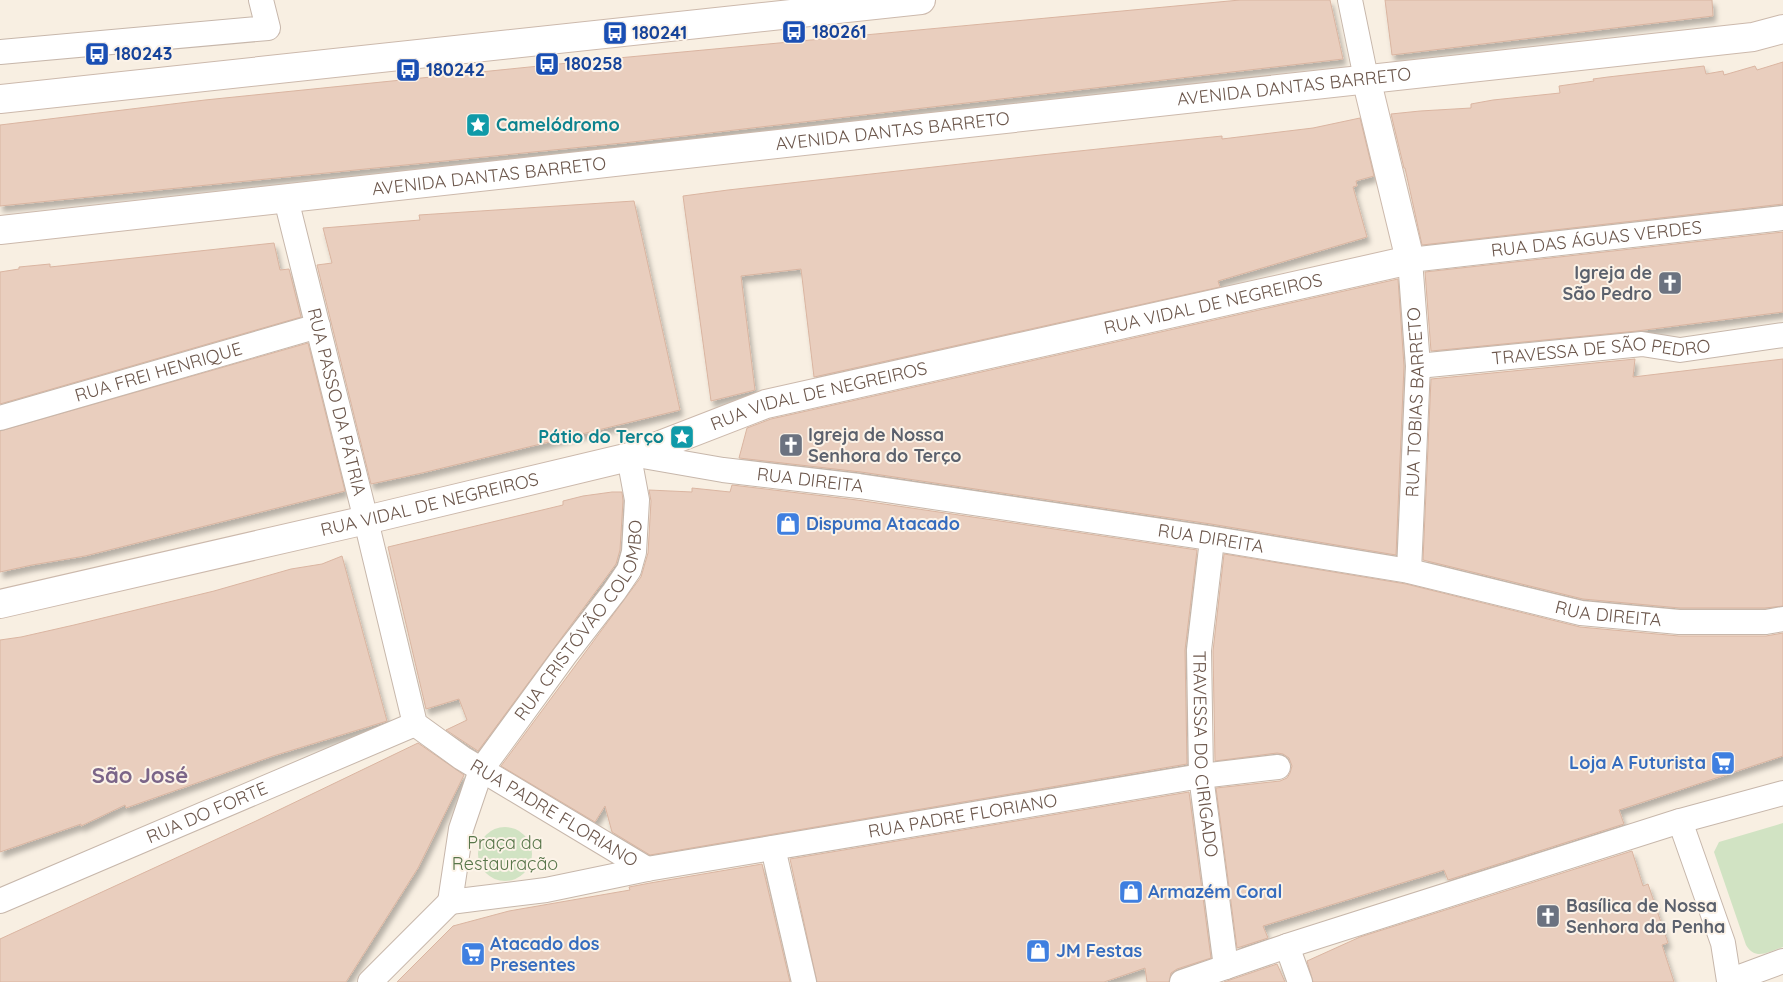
<svg xmlns="http://www.w3.org/2000/svg" width="1783" height="982" font-family="Quicksand,sans-serif">
  <style>
    .green { fill: #d1e3c3 }
    .building { fill: #e9cebe; stroke: #dab5a1; filter: url(#shadow) }
    .lines { fill: none; stroke-linecap: round; stroke-linejoin: round }
    .street-casing { stroke: #c7b7ab; stroke-width: 26 }
    .secondary-casing { stroke: #ccb9ac; stroke-width: 30 }
    .street { stroke: #fff; stroke-width: 24 }
    .secondary { stroke: #fff; stroke-width: 28 }
    .labels { text-anchor: middle; stroke-width: 4; stroke-linejoin: round; paint-order: stroke }
    .transit-label { font-size: 18px; font-weight: bold; fill: #164399; stroke: #fcf3e8; text-anchor: start }
    .street-label { font-size: 18px; fill: #6c574c; stroke: #fcf3e8 }
    .culture-label { font-size: 18px; font-weight: bold; fill: #0d838f; stroke: #fcf3e8; text-anchor: start }
    .worship-label { font-size: 18px; font-weight: bold; fill: #5b616d; stroke: #fcf3e8; text-anchor: start }
    .shop-label { font-size: 18px; font-weight: bold; fill: #366cbe; stroke: #fcf3e8; text-anchor: start }
    .park-label { font-size: 18px; fill: #58764a; stroke: #fcf3e8 }
    .district-label { font-size: 22px; font-weight: bold; fill: #7b6588; stroke: #fcf3e8 }
  </style>
  <defs>
    <filter id="shadow"><feDropShadow dx="3" dy="5.5" stdDeviation="2.5" flood-color="#0004"/></filter>
  </defs>
  <rect width="100%" height="100%" fill="#f8efe2"/>
  <!-- green -->
  <g class="green">
    <path d="M1783 823V947C1769 952 1755 961 1746 945L1714 852 1719 842Z"/>
    <circle cx="505" cy="854" r="27"/>
  </g>
  <!-- building -->
  <g class="building">
    <path d="M1240 0H1330L1343 59 632 142 0 206V125L205 100 618 58Z"/>
    <path d="M1385 0H1712L1713 16 1392 55Z"/>
    <path d="M1783 62V204L1422 245 1405 168H1404L1391 114 1420 111 1471 108V104L1493 100 1560 93 1559 86 1594 81 1593 79 1608 77 1704 66 1706 74 1723 71 1724 75 1755 66 1757 70Z"/>
    <path d="M1360 118 1374 176 1356 181 1357 186 1353 187 1367 237 1218 281 1220 287 814 377 801 269 741 276 755 390 711 401 683 196 728 190 1041 155 1222 136V139L1313 128Z"/>
    <path d="M634 201 680 410 422 473 371 484 317 265 332 263 323 228 420 220 419 215Z"/>
    <path d="M1783 232V312L1637 331 1431 351 1425 272Z"/>
    <path d="M274 243 280 270 289 269 301 317 0 404V272L19 269V267L50 264V267Z"/>
    <path d="M1398 279 1404 366 1396 555 1211 524 861 472 739 458 747 428 771 419Z"/>
    <path d="M308 343 345 491 85 556 32 565 0 572V431Z"/>
    <path d="M1635 359 1633 377 1783 359V606L1765 608H1680L1583 599 1423 560 1431 379Z"/>
    <path d="M732 485 857 500 1197 550 1185 650 1187 764 650 855 612 832 605 806 595 822 501 766 641 577 648 553 651 501 649 490 692 492V488L730 492Z"/>
    <path d="M612 492H622L623 501 620 550 616 564 478 751 446 730 467 720 459 699 426 709 388 547 563 505V501L583 496Z"/>
    <path d="M1224 554 1406 584 1580 627 1679 636H1766L1783 633V756L1619 810 1624 824 1448 880 1444 870 1263 926 1268 938 1237 948 1216 788 1280 781 1287 778 1290 773 1292 766 1289 758 1283 754 1277 753 1215 761 1213 651Z"/>
    <path d="M342 556 387 721 273 756 126 808 125 805 81 826V824L0 852V640L21 637 74 625 214 591 291 569 322 564Z"/>
    <path d="M418 743 464 775 418 868 346 982H0V939L256 821Z"/>
    <path d="M1189 792 1211 958 1177 969 1171 973 1169 982H1147L1145 968 1104 982H817L790 859Z"/>
    <path d="M1632 851 1643 886 1648 884 1668 943 1662 945 1674 982H1313L1307 961 1360 937Z"/>
    <path d="M762 864 790 982H397L453 926 509 911 630 890 629 887 650 883Z"/>
    <path d="M1277 964 1285 982H1224Z"/>
  </g>
  <g class="lines">
    <defs>
      <g id="street">
        <path d="M1350 0 1366 78"/>
        <path d="M0 52 268 28 261 0"/>
        <path id="s1" d="M286 199 362 504 415 724 462 758 647 869"/>
        <path id="s2" d="M1418 366 1642 344 1680 350 1783 335"/>
        <path id="s3" d="M0 418 318 326"/>
        <path id="s4" d="M637 455 723 470 859 486 1209 538 1409 571 1581 613 1679 622H1766L1783 619"/>
        <path id="s5" d="M1212 540 1199 650 1201 776 1226 967"/>
        <path id="s6" d="M1409 571 1418 366 1410 260 1783 218"/>
        <path d="M1680 821 1723 943 1729 981 1783 961"/>
        <path d="M773 848 804 982"/>
        <path id="s7" d="M0 901 415 724"/>
        <path id="s8" d="M450 902 546 890 647 869 1201 776 1278 767"/>
        <path id="s9" d="M450 902 461 829 481 770 565 655 614 592 629 570 634 552 637 500 629 457"/>
        <path d="M1287 946 1300 982"/>
        <path d="M370 982 450 902"/>
        <path d="M1182 982 1287 946 1680 821 1783 793"/>
      </g>
      <g id="secondary">
        <path d="M0 99 921 0"/>
        <path id="s10" d="M0 230C585 167 1168 99 1753 37L1783 29"/>
        <path id="s11" d="M0 604 366 520 629 457 766 404 1410 260 1366 78"/>
      </g>
    </defs>
    <!-- street casing -->
    <use href="#street" class="street-casing"/>
    <!-- secondary casing -->
    <use href="#secondary" class="secondary-casing"/>
    <!-- street -->
    <use href="#street" class="street"/>
    <!-- secondary -->
    <use href="#secondary" class="secondary"/>
  </g>
  <!-- icons -->
  <defs>
    <symbol id="bus-square" viewBox="-11 -11 22 22"><rect x="-9" y="-9" width="18" height="18" rx="4" fill="#1a4fb4" stroke="#fcf3e8"/><path d="M-5-6H5V4H4V6H2V4H-2V6H-4V4H-5ZM-3.5-4V0h7V-4ZM-3.5 1.2v1.5H-2V1.2ZM2 1.2v1.5H3.5V1.2Z" fill="#fff"/></symbol>
    <symbol id="sight-square" viewBox="-11 -11 22 22"><rect x="-9" y="-9" width="18" height="18" rx="4" fill="#0f9aa8" stroke="#fcf3e8"/><path d="M0-6L1.8-2.2L6-1.7L2.9 1.2L3.7 5.4L0 3.3L-3.7 5.4L-2.9 1.2L-6-1.7L-1.8-2.2Z" fill="#fff"/></symbol>
    <symbol id="church-square" viewBox="-11 -11 22 22"><rect x="-9" y="-9" width="18" height="18" rx="4" fill="#6b7280" stroke="#fcf3e8"/><path d="M-1.2-6h2.4v3.5h3.3v2.4h-3.3V6h-2.4V-.1h-3.3v-2.4h3.3Z" fill="#fff"/></symbol>
    <symbol id="shop-square" viewBox="-11 -11 22 22"><rect x="-9" y="-9" width="18" height="18" rx="4" fill="#3f7fe0" stroke="#fcf3e8"/><path d="M-5-2.5h2.3a2.7 3.5 0 0 1 5.4 0H5L5.5 6h-11ZM-1.5-2.5h3a1.5 2.3 0 0 0-3 0Z" fill="#fff"/></symbol>
    <symbol id="supermarket-square" viewBox="-11 -11 22 22"><rect x="-9" y="-9" width="18" height="18" rx="4" fill="#3f7fe0" stroke="#fcf3e8"/><path d="M-6-5.5h2.5l.6 2H6L4.5 2H-2.5L-4.4-4H-6ZM-1.5 3.2a1.3 1.3 0 1 0 .1 0ZM3 3.2a1.3 1.3 0 1 0 .1 0Z" fill="#fff"/></symbol>
  </defs>
  <g fill-rule="evenodd">
    <use href="#bus-square" x="780" y="18" width="28" height="28"/>
    <use href="#bus-square" x="601" y="19" width="28" height="28"/>
    <use href="#bus-square" x="83" y="40" width="28" height="28"/>
    <use href="#bus-square" x="533" y="50" width="28" height="28"/>
    <use href="#bus-square" x="394" y="56" width="28" height="28"/>
    <use href="#sight-square" x="464" y="111" width="28" height="28"/>
    <use href="#church-square" x="1656" y="269" width="28" height="28"/>
    <use href="#sight-square" x="668" y="423" width="28" height="28"/>
    <use href="#church-square" x="777" y="431" width="28" height="28"/>
    <use href="#shop-square" x="774" y="510" width="28" height="28"/>
    <use href="#supermarket-square" x="1709" y="749" width="28" height="28"/>
    <use href="#shop-square" x="1117" y="878" width="28" height="28"/>
    <use href="#church-square" x="1534" y="902" width="28" height="28"/>
    <use href="#shop-square" x="1024" y="937" width="28" height="28"/>
    <use href="#supermarket-square" x="459" y="940" width="28" height="28"/>
  </g>
  <g class="labels">
    <!-- transit labels -->
    <g class="transit-label">
      <text x="812" y="38">180261</text>
      <text x="632" y="39">180241</text>
      <text x="114" y="60">180243</text>
      <text x="564" y="70">180258</text>
      <text x="426" y="76">180242</text>
    </g>
    <!-- street labels -->
    <g class="street-label">
      <text dy="6" stroke="none"><textPath href="#s10" startOffset="1302">AVENIDA DANTAS BARRETO</textPath></text>
      <text dy="6" stroke="none"><textPath href="#s10" startOffset="898">AVENIDA DANTAS BARRETO</textPath></text>
      <text dy="6" stroke="none"><textPath href="#s10" startOffset="492">AVENIDA DANTAS BARRETO</textPath></text>
      <text dy="6" stroke="none"><textPath href="#s6" startOffset="499">RUA DAS ÁGUAS VERDES</textPath></text>
      <text dy="6" stroke="none"><textPath href="#s11" startOffset="1251">RUA VIDAL DE NEGREIROS</textPath></text>
      <text dy="6" stroke="none"><textPath href="#s2" startOffset="184">TRAVESSA DE SÃO PEDRO</textPath></text>
      <text dy="6" stroke="none"><textPath href="#s3" startOffset="165">RUA FREI HENRIQUE</textPath></text>
      <text dy="6" stroke="none"><textPath href="#s11" startOffset="846">RUA VIDAL DE NEGREIROS</textPath></text>
      <text dy="6" stroke="none"><textPath href="#s1" startOffset="209">RUA PASSO DA PÁTRIA</textPath></text>
      <text dy="6" stroke="none"><textPath href="#s6" startOffset="169">RUA TOBIAS BARRETO</textPath></text>
      <text dy="6" stroke="none"><textPath href="#s4" startOffset="175">RUA DIREITA</textPath></text>
      <text dy="6" stroke="none"><textPath href="#s11" startOffset="441">RUA VIDAL DE NEGREIROS</textPath></text>
      <text dy="6" stroke="none"><textPath href="#s4" startOffset="580">RUA DIREITA</textPath></text>
      <text dy="6" stroke="none"><textPath href="#s4" startOffset="985">RUA DIREITA</textPath></text>
      <text dy="6" stroke="none"><textPath href="#s9" startOffset="318">RUA CRISTÓVÃO COLOMBO</textPath></text>
      <text dy="6" stroke="none"><textPath href="#s5" startOffset="215">TRAVESSA DO CIRIGADO</textPath></text>
      <text dy="6" stroke="none"><textPath href="#s7" startOffset="225">RUA DO FORTE</textPath></text>
      <text dy="6" stroke="none"><textPath href="#s1" startOffset="706">RUA PADRE FLORIANO</textPath></text>
      <text dy="6" stroke="none"><textPath href="#s8" startOffset="520">RUA PADRE FLORIANO</textPath></text>
    </g>
    <!-- culture labels -->
    <g class="culture-label">
      <text x="496" y="131">Camelódromo</text>
      <text x="664" y="443" text-anchor="end">Pátio do Terço</text>
    </g>
    <!-- worship labels -->
    <g class="worship-label">
      <text x="1652" y="279" text-anchor="end">Igreja de<tspan x="1652" dy="21">São Pedro</tspan></text>
      <text x="808" y="441">Igreja de Nossa<tspan x="808" dy="21">Senhora do Terço</tspan></text>
      <text x="1566" y="912">Basílica de Nossa<tspan x="1566" dy="21">Senhora da Penha</tspan></text>
    </g>
    <!-- shop labels -->
    <g class="shop-label">
      <text x="806" y="530">Dispuma Atacado</text>
      <text x="1706" y="769" text-anchor="end">Loja A Futurista</text>
      <text x="1148" y="898">Armazém Coral</text>
      <text x="490" y="950">Atacado dos<tspan x="490" dy="21">Presentes</tspan></text>
      <text x="1056" y="957">JM Festas</text>
    </g>
    <!-- park labels -->
    <g class="park-label">
      <text x="505" y="849">Praça da<tspan x="505" dy="21">Restauração</tspan></text>
    </g>
    <!-- district labels -->
    <g class="district-label">
      <text x="140" y="783">São José</text>
    </g>
  </g>
</svg>
